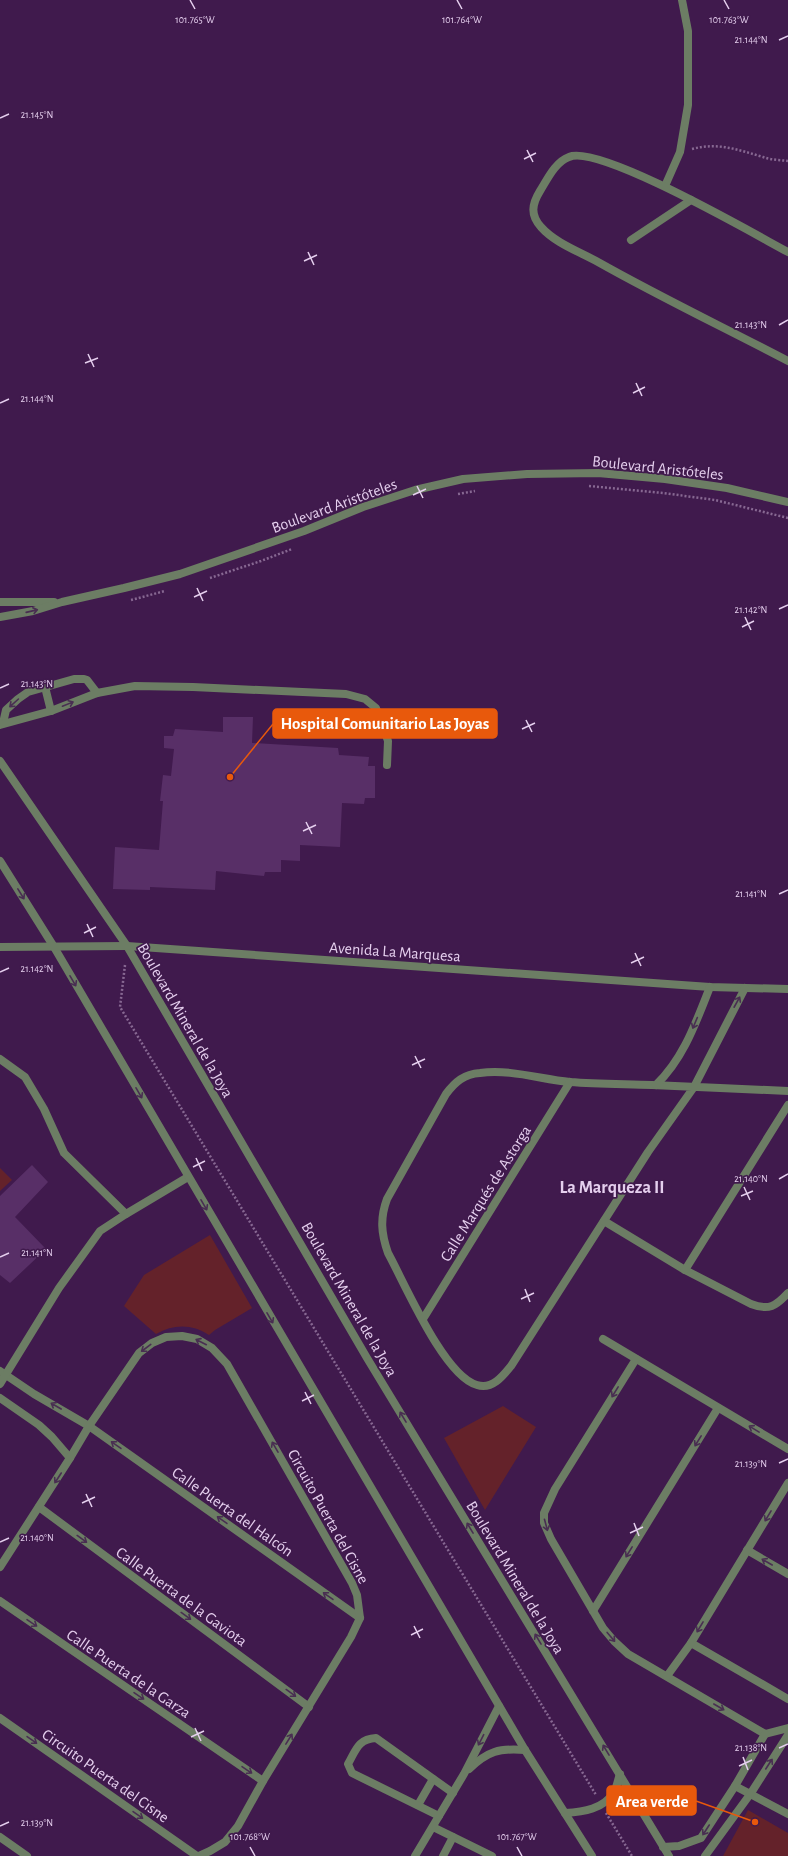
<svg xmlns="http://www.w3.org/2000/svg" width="788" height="1856" font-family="'Alegreya Sans',sans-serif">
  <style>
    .green { fill: #64222a }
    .building { fill: #582f67 }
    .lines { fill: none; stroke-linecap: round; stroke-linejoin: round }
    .path { stroke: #876892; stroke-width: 2.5; stroke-dasharray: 2 2; stroke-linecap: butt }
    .service { stroke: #6c7d64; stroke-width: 8 }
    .minor { stroke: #6c7d64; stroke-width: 8 }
    .tertiary { stroke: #6c7d64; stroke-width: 8 }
    .oneway { stroke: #492e52 }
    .ticks { fill: none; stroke: #e5cfee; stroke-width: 1.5 }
    .labels { text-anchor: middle; stroke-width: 3.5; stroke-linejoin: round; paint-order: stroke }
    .street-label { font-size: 16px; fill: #e5cfee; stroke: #401a4d }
    .quarter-label { font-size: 18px; font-weight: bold; fill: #e5cfee; stroke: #401a4d }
    .ticks-label { font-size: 10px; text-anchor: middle; fill: #e5cfee; stroke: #401a4d; stroke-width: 3.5; stroke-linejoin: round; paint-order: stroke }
    .leader { fill: none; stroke: #e8590c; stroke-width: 1.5 }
    .callout-dot { fill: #e8590c; stroke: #401a4d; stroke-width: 1.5 }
    .callout { fill: #e8590c; stroke: #e8590c; stroke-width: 1.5 }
    .callout-label { font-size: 17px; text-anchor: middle; font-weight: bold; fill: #fff }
  </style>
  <rect width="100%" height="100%" fill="#401a4d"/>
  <!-- green -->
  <g class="green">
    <path d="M0 1168 12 1180 0 1191Z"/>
    <path d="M210 1235 252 1308 215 1330 209 1335C192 1324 174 1324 156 1334L124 1306 144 1275Z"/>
    <path d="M503 1406 536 1427 485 1510 444 1438Z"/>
    <path d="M748 1810 788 1833V1856H723Z"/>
  </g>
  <!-- building -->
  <g class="building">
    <path d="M223 717H253L252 743 338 748 339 755 369 757 368 766H375V798H365L364 804 342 803 340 847 300 845V861L281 860V872H265L264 876 216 871 215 890 150 887V890L113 889 115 847 159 850 163 801H160L163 775 171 776 174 749 164 748V736H173L175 729 223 732Z"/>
    <path d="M32 1165 48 1182 15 1217 46 1249 10 1283 0 1275V1196Z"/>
  </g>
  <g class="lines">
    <!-- path -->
    <g class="path">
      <path d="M692 149C718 142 739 150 763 157 771 160 780 160 788 161"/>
      <path d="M589 486 663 493 715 500 788 518"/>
      <path d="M458 494 475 491"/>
      <path d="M210 578 261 561 292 549"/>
      <path d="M131 600 165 591"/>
      <path d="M125 965 120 1007 596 1795"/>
      <path d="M606 1813 632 1856"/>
    </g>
    <!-- service -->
    <g class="service">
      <path d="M45 687 51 711"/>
      <path d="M3 723 6 710 18 699 28 692 74 679H84L87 680 97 693"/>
      <path d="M0 725 51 711 97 693 135 686 193 687 346 694 365 699 376 708 388 741 387 765"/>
      <path d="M0 1059 25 1077 44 1109 64 1153 126 1214"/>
      <path d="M418 1805 433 1779"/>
      <path d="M439 1816 352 1773 348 1764C356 1750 358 1739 376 1738L453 1793"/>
      <path d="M433 1827 492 1856"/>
      <path d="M443 1856 453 1837"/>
    </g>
    <!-- minor -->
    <g class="minor">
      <path d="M665 186 680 152 688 105V31L682 0"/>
      <path d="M631 240 691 200"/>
      <path d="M788 252C754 234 599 144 569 157 555 162 547 180 540 191 532 204 530 215 541 227 555 243 580 252 598 262 660 297 725 328 788 361"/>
      <path d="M127 946 710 987 788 989"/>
      <path d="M745 988 694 1087 648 1152 511 1366C503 1376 492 1390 477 1385 444 1376 405 1284 388 1253 381 1233 380 1218 387 1199L446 1094C455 1082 464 1074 480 1073 510 1069 540 1079 570 1082 597 1084 625 1084 652 1085 697 1087 743 1089 788 1091"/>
      <path d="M656 1085C684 1058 696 1022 710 987"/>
      <path d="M604 1221 685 1270 751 1304C769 1311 776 1306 788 1293"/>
      <path d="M685 1270 788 1105"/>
      <path d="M423 1319 570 1082"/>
      <path d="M603 1339 788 1449"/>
      <path d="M636 1359 555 1489 544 1513V1523L551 1539 603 1628 614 1641 628 1654 765 1734 788 1728"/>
      <path d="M0 1371 34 1394 89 1426 360 1618"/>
      <path d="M0 1384 59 1288 100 1231 126 1214 188 1177"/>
      <path d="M0 1398 39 1425 52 1437 70 1458"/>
      <path d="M39 1507 309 1707"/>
      <path d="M747 1550 788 1574"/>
      <path d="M0 1567 70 1458 89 1426 139 1353 152 1343 166 1337 182 1336 197 1339 212 1348 227 1364 352 1583 357 1595 360 1618 351 1637 263 1781 238 1826 225 1842 210 1851 199 1856"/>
      <path d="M0 1601 263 1781"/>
      <path d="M593 1611 718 1408"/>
      <path d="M691 1643 788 1699"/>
      <path d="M667 1676 691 1643 788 1483"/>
      <path d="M0 1718 197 1856"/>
      <path d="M469 1769C488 1751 499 1748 525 1750"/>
      <path d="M735 1786 788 1814"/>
      <path d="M0 1837 27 1856"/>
      <path d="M663 1847 679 1846 701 1838 735 1786 765 1734"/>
      <path d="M415 1856 464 1774 499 1706"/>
      <path d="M705 1856 751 1793 788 1735"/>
    </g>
    <!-- tertiary -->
    <g class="tertiary">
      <path d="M0 602H54"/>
      <path d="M0 617 33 611 62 602 124 588 180 574 304 531 363 507 415 490 463 479 527 474 598 473 665 479 727 488 788 502"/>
      <path d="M0 761 127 946 367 1358 669 1856"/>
      <path d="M0 861 54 947 525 1750 592 1856"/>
      <path d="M0 947 127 946"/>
      <path d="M565 1813C583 1812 604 1809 614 1792 617 1787 618 1779 620 1774"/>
    </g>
  </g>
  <!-- one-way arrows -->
  <defs><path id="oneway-shaft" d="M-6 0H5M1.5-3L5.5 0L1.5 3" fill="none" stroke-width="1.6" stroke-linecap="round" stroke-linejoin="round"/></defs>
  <g class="oneway">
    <use href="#oneway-shaft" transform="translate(32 611) rotate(-13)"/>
    <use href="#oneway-shaft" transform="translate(14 703) rotate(138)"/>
    <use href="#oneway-shaft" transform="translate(68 704) rotate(-22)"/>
    <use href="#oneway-shaft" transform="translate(21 894) rotate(58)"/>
    <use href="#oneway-shaft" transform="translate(73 981) rotate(60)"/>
    <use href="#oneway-shaft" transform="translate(737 1002) rotate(-61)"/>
    <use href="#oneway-shaft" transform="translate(695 1023) rotate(113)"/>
    <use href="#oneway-shaft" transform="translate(139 1093) rotate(60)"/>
    <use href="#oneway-shaft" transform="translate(204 1205) rotate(60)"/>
    <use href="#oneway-shaft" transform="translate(270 1318) rotate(60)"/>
    <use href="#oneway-shaft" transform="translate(201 1342) rotate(-153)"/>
    <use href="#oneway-shaft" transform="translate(146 1348) rotate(143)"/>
    <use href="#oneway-shaft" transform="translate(615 1392) rotate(122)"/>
    <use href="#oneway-shaft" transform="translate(56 1406) rotate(-150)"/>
    <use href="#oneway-shaft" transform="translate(403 1417) rotate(-121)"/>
    <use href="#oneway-shaft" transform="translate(754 1429) rotate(-149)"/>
    <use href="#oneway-shaft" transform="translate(698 1441) rotate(122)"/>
    <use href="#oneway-shaft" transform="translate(116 1445) rotate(-145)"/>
    <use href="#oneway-shaft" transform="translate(275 1447) rotate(-120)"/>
    <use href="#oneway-shaft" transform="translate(58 1478) rotate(123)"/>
    <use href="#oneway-shaft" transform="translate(768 1516) rotate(121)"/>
    <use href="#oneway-shaft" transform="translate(222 1520) rotate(-145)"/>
    <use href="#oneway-shaft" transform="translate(546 1525) rotate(75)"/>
    <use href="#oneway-shaft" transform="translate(470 1528) rotate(-121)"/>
    <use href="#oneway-shaft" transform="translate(82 1539) rotate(36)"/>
    <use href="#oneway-shaft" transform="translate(629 1552) rotate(122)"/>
    <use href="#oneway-shaft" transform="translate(767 1562) rotate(-150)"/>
    <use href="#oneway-shaft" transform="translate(328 1596) rotate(-145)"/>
    <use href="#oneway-shaft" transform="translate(186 1616) rotate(36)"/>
    <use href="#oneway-shaft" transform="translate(32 1623) rotate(34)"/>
    <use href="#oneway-shaft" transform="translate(700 1627) rotate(121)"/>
    <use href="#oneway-shaft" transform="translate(611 1637) rotate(50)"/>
    <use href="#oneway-shaft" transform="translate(538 1639) rotate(-121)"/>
    <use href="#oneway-shaft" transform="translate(291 1693) rotate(36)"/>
    <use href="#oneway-shaft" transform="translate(139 1696) rotate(34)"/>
    <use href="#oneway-shaft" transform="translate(719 1707) rotate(30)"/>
    <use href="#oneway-shaft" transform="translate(289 1739) rotate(-58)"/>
    <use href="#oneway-shaft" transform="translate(32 1740) rotate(35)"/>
    <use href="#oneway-shaft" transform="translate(481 1740) rotate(117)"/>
    <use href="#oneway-shaft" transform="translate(606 1750) rotate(-121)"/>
    <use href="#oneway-shaft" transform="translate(769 1764) rotate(-57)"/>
    <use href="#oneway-shaft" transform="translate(247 1770) rotate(34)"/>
    <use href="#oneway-shaft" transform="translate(138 1815) rotate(35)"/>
    <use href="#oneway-shaft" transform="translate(706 1830) rotate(123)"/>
  </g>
  <!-- ticks -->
  <path class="ticks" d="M190 0 195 9M457 0 462 9M724 0 729 9M779 40 788 36M0 118 9 114M527 150 533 162M524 159 536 153M308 252 314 265M304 261 317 255M779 325 788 320M88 354 94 367M85 363 98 358M636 383 642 396M633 393 645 387M0 403 9 399M417 486 423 498M413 495 426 489M197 588 203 601M194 597 207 591M779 609 788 605M745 617 751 630M742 627 754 621M0 688 9 684M526 720 532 732M522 729 535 723M306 822 312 834M303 831 316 825M779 894 788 890M87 924 93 937M84 933 96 927M635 953 641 966M631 963 644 957M0 972 9 968M415 1056 421 1068M412 1065 425 1059M196 1158 202 1171M193 1167 205 1161M779 1179 788 1174M744 1187 750 1200M741 1196 753 1191M0 1257 9 1253M525 1289 530 1302M521 1299 534 1293M305 1392 311 1404M302 1401 314 1395M779 1463 788 1459M86 1494 92 1507M82 1503 95 1497M634 1523 639 1536M630 1533 643 1527M0 1542 9 1538M414 1626 420 1638M411 1635 423 1629M195 1728 201 1741M191 1737 204 1731M779 1748 788 1744M743 1757 748 1770M739 1766 752 1760M0 1826 9 1822M250 1847 255 1856M517 1847 522 1856"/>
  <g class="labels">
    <!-- street labels -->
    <g class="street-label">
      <text transform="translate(658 467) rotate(6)" y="6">Boulevard Aristóteles</text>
      <text transform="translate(334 505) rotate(-20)" y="6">Boulevard Aristóteles</text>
      <text transform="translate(395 951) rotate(4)" y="6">Avenida La Marquesa</text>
      <text transform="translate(186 1020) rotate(60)" y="6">Boulevard Mineral de la Joya</text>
      <text transform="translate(485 1193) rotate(-58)" y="6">Calle Marqués de Astorga</text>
      <text transform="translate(350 1299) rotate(60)" y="6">Boulevard Mineral de la Joya</text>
      <text transform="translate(233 1511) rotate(35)" y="6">Calle Puerta del Halcón</text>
      <text transform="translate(329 1516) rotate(61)" y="6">Circuito Puerta del Cisne</text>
      <text transform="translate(516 1577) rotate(59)" y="6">Boulevard Mineral de la Joya</text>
      <text transform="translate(182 1596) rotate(36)" y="6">Calle Puerta de la Gaviota</text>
      <text transform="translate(129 1673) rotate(34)" y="6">Calle Puerta de la Garza</text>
      <text transform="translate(106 1775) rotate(35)" y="6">Circuito Puerta del Cisne</text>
    </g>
    <!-- quarter labels -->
    <g class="quarter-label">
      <text x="612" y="1193">La Marqueza II</text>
    </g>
  </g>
  <g class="ticks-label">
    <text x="195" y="23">101.765°W</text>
    <text x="462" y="23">101.764°W</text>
    <text x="729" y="23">101.763°W</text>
    <text x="751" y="43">21.144°N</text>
    <text x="37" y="118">21.145°N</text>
    <text x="751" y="328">21.143°N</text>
    <text x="37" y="402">21.144°N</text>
    <text x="751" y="613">21.142°N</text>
    <text x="37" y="687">21.143°N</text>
    <text x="751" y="897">21.141°N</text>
    <text x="37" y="972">21.142°N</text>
    <text x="751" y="1182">21.140°N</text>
    <text x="37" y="1256">21.141°N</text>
    <text x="751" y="1467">21.139°N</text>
    <text x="37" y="1541">21.140°N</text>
    <text x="751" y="1751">21.138°N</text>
    <text x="37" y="1826">21.139°N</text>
    <text x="250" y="1840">101.768°W</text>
    <text x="517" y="1840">101.767°W</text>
  </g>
  <!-- callouts -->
  <path class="leader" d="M230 777L273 724M755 1822L696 1801"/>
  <g class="callout-dot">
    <circle cx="230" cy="777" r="4"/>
    <circle cx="755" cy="1822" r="4"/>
  </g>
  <g class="callout">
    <rect x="273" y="709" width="224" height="29" rx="4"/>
    <rect x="607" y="1786" width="89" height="29" rx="4"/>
  </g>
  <g class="callout-label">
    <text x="385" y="729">Hospital Comunitario Las Joyas</text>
    <text x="652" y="1807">Area verde</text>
  </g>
</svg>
